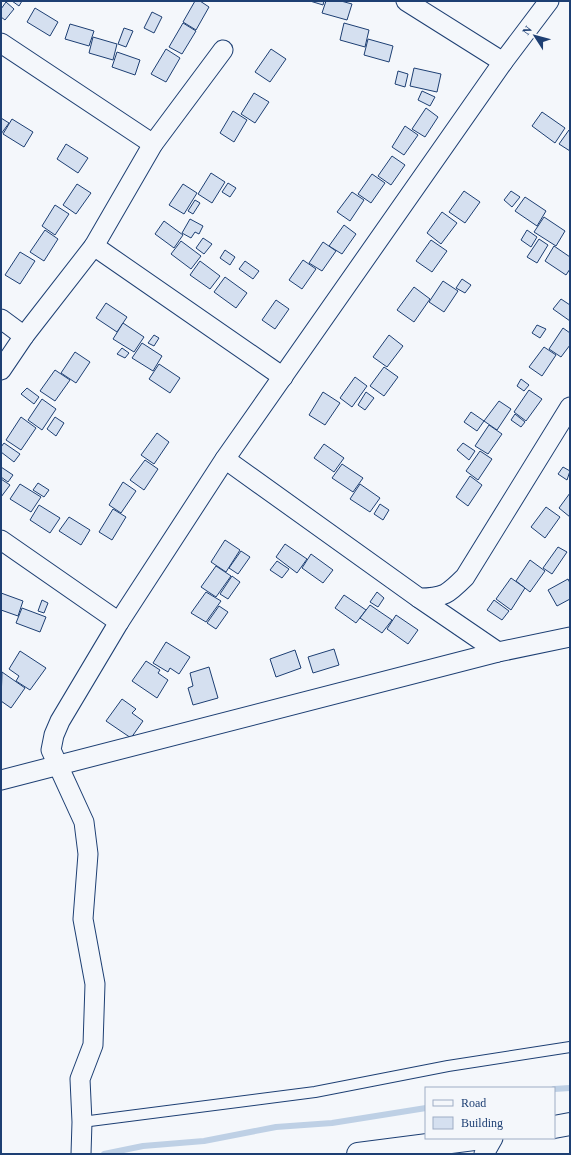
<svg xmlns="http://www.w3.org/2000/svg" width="571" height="1155" font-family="Georgia,serif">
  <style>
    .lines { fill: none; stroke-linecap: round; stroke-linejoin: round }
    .stream { stroke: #bed0e5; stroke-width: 6 }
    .building { fill: #d5e0f0; stroke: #1d3f73 }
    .service-casing { stroke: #1d3f73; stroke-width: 12 }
    .minor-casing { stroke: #1d3f73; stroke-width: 21 }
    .tertiary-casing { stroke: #1d3f73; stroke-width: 24 }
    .service { stroke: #f4f7fb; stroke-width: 10 }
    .minor { stroke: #f4f7fb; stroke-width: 19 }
    .tertiary { stroke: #f4f7fb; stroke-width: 22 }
  </style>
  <rect width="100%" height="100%" fill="#f4f7fb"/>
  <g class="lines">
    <!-- stream -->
    <g class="stream">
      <path d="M554 1089 570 1088"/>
      <path d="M104 1154 143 1146 204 1141 276 1127 332 1123 426 1108"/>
    </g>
  </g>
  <!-- building -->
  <g class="building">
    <path d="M12 1H22L19 6Z"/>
    <path d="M195 1H200L209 7 196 30 183 22Z"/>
    <path d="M310 1H324L323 5Z"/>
    <path d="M326 1H341L352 4 347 20 322 13Z"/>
    <path d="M6 2 14 9 5 20 1 17V9Z"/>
    <path d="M35 8 58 22 50 36 27 22Z"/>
    <path d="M152 12 162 17 154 33 144 28Z"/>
    <path d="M183 23 196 31 182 54 169 47Z"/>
    <path d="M344 23 369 30 365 47 340 40Z"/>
    <path d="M70 24 94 31 89 46 65 39Z"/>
    <path d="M124 28 133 31 126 47 118 44Z"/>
    <path d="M93 37 117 44 113 60 89 53Z"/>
    <path d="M368 39 393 46 389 62 364 55Z"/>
    <path d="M166 49 180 58 166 82 151 74Z"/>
    <path d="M271 49 286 59 270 82 255 72Z"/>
    <path d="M117 52 140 60 135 75 112 67Z"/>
    <path d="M414 68 441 74 437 92 410 86Z"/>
    <path d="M398 71 408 74 405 87 395 84Z"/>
    <path d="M422 91 435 97 430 106 418 100Z"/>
    <path d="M254 93 269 102 255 123 241 114Z"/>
    <path d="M426 108 438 117 425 137 412 129Z"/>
    <path d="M233 111 247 120 234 142 220 133Z"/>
    <path d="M542 112 565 128 555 143 532 126Z"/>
    <path d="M1 118 9 123 1 134Z"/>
    <path d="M12 119 33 132 24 147 3 134Z"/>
    <path d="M405 126 418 135 404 155 392 147Z"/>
    <path d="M569 130 570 131V151L559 144Z"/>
    <path d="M66 144 88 158 78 173 57 159Z"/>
    <path d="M392 156 405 165 391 185 378 176Z"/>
    <path d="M211 173 225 182 212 203 198 194Z"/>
    <path d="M372 174 385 183 371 203 358 194Z"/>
    <path d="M228 183 236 188 230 197 222 192Z"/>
    <path d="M77 184 91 193 76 214 63 205Z"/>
    <path d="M183 184 197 193 184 214 169 205Z"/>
    <path d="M464 191 480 202 465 223 449 212Z"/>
    <path d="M511 191 520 197 512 207 504 200Z"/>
    <path d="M352 192 364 200 350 221 337 212Z"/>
    <path d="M525 197 546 211 537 226 515 211Z"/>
    <path d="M195 200 200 203 193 214 188 211Z"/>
    <path d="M55 205 69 214 55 235 42 226Z"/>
    <path d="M442 212 457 223 441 244 427 233Z"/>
    <path d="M544 217 565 231 556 246 534 232Z"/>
    <path d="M190 219 203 226 199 234 195 232 191 238 182 233Z"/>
    <path d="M164 221 183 235 174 248 155 234Z"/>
    <path d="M344 225 356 234 342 254 329 246Z"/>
    <path d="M45 230 58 239 44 261 30 252Z"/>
    <path d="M527 230 537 237 531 247 521 240Z"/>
    <path d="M203 238 212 244 204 254 196 248Z"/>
    <path d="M539 239 548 245 537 263 527 257Z"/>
    <path d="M431 240 447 251 432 272 416 261Z"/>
    <path d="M181 241 201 256 191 269 171 254Z"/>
    <path d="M323 242 336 251 322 271 309 263Z"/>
    <path d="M554 246 570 257V269L566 275 545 261Z"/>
    <path d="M225 250 235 257 230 265 220 258Z"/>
    <path d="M20 252 35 261 20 284 5 275Z"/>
    <path d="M303 260 316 269 302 289 289 280Z"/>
    <path d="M200 261 220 276 210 289 190 275Z"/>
    <path d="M245 261 259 271 253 279 239 269Z"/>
    <path d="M225 277 247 293 236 308 214 292Z"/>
    <path d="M462 279 471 285 465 293 456 288Z"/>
    <path d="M443 281 458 291 444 312 429 302Z"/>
    <path d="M414 287 430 299 414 322 397 310Z"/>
    <path d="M561 299 570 305V321L553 309Z"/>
    <path d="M276 300 289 309 275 329 262 320Z"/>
    <path d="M106 303 127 317 117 332 96 318Z"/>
    <path d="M123 323 144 337 134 352 113 339Z"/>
    <path d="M537 325 546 329 540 338 532 333Z"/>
    <path d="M563 328 570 333V345L561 357 549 349Z"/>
    <path d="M154 335 159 338 154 346 148 343Z"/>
    <path d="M389 335 403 346 387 367 373 357Z"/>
    <path d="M142 343 162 356 153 371 132 358Z"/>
    <path d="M544 347 556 355 542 376 529 367Z"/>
    <path d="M122 348 129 353 125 358 117 354Z"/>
    <path d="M75 352 90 362 76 383 61 373Z"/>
    <path d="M159 364 180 378 170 393 149 379Z"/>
    <path d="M384 367 398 377 384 396 370 386Z"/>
    <path d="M55 370 70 380 55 401 40 391Z"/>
    <path d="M355 377 367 386 352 407 340 398Z"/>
    <path d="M521 379 529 385 524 391 517 386Z"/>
    <path d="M27 388 39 397 34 404 21 394Z"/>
    <path d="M529 390 542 399 526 421 514 412Z"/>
    <path d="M323 392 340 403 325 425 309 415Z"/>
    <path d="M366 392 374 398 365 410 358 405Z"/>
    <path d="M42 399 56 409 42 430 28 420Z"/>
    <path d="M499 401 511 409 497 430 484 421Z"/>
    <path d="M471 412 484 421 477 431 464 422Z"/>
    <path d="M515 414 525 422 521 427 511 420Z"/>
    <path d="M21 417 36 428 21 450 6 440Z"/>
    <path d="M55 417 64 423 56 436 47 429Z"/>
    <path d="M489 425 502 434 488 454 475 446Z"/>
    <path d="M157 433 169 442 154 464 141 455Z"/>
    <path d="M4 443 20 454 14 462 1 452V447Z"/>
    <path d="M463 443 475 451 469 460 457 450Z"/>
    <path d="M324 444 344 458 334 472 314 458Z"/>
    <path d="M480 451 492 459 478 480 466 471Z"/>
    <path d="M145 460 158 469 144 490 130 480Z"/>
    <path d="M342 464 363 478 353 492 332 478Z"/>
    <path d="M1 467 13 475 8 482 1 477Z"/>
    <path d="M563 467 570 471 567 480 558 474Z"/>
    <path d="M470 476 482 485 468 506 456 497Z"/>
    <path d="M1 479 10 485 1 497Z"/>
    <path d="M123 482 136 491 121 513 109 505Z"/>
    <path d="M38 483 49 490 44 497 33 490Z"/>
    <path d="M20 484 41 497 31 512 10 499Z"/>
    <path d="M360 484 380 498 370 512 350 499Z"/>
    <path d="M570 493V517L559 508Z"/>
    <path d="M380 504 389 510 383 520 374 514Z"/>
    <path d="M39 505 60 518 50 533 30 520Z"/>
    <path d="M546 507 560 517 545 538 531 527Z"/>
    <path d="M113 509 126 517 112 540 99 532Z"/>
    <path d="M69 517 90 530 81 545 59 531Z"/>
    <path d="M225 540 240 550 226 572 211 562Z"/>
    <path d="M285 544 307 559 297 573 276 557Z"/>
    <path d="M558 547 567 552 552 574 543 568Z"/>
    <path d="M241 551 250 557 238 574 229 568Z"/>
    <path d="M311 554 333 570 323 583 302 568Z"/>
    <path d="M530 560 545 571 530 592 516 581Z"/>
    <path d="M277 561 289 569 282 578 270 570Z"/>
    <path d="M216 566 231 576 216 597 201 587Z"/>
    <path d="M232 576 240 582 228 599 220 594Z"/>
    <path d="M511 578 525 588 511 610 496 599Z"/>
    <path d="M568 579 570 583V599L557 606 548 590Z"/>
    <path d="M206 592 221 601 206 622 191 613Z"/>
    <path d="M377 592 384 598 378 607 370 602Z"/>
    <path d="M1 593 23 601 18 616 1 610Z"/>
    <path d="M344 595 366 610 356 623 335 608Z"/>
    <path d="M42 600 48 603 44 613 38 611Z"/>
    <path d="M494 600 509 611 502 620 487 610Z"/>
    <path d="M370 605 392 620 382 633 360 618Z"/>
    <path d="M219 606 228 612 216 629 207 623Z"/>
    <path d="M22 608 46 617 40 632 16 623Z"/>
    <path d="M396 615 418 630 408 644 387 629Z"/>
    <path d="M166 642 190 657 179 674 170 668 168 672 153 663Z"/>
    <path d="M334 649 339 665 313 673 308 657Z"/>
    <path d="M295 650 301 668 276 677 270 659Z"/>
    <path d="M20 651 46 668 30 690 16 681 19 676 9 669Z"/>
    <path d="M146 661 160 670 158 673 168 680 157 698 132 681Z"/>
    <path d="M209 667 218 698 193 705 188 688 193 686 190 673Z"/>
    <path d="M2 672 25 688 11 708 1 701Z"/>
    <path d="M122 699 136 709 132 713 143 721 131 738 106 721Z"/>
  </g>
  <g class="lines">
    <defs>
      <path id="service" d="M82 1122 315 1092 448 1066 570 1047"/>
      <g id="minor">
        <path d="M406 1 503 62"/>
        <path d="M1 43 153 144"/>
        <path d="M94 246 283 377"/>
        <path d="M1 319 24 336"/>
        <path d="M1 370 24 336 94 246 153 144 223 50"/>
        <path d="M225 459 419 598C444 598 448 594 465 577L570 407"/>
        <path d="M1 540 119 622"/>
        <path d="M419 598 498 652"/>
        <path d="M1 780 498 652 570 637"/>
        <path d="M81 1154 82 1122 80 1079 93 1045 95 984 83 919 88 854 84 822 51 750 54 735 60 721 119 622 225 459 503 62 549 1"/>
        <path d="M484 1154 493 1138"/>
      </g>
      <g id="tertiary">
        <path d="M554 1127 570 1124"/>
        <path d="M358 1154 482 1138"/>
      </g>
    </defs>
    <!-- service casing -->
    <use href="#service" class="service-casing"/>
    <!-- minor casing -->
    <use href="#minor" class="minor-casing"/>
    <!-- tertiary casing -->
    <use href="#tertiary" class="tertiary-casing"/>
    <!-- service -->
    <use href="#service" class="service"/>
    <!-- minor -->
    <use href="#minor" class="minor"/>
    <!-- tertiary -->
    <use href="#tertiary" class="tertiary"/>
  </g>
  <!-- border -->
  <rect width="571" height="1155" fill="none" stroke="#1d3f73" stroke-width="4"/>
  <!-- legend -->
  <rect x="425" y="1087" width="130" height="52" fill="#f4f7fb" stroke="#9eadc5"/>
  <rect x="433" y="1100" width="20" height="6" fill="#f4f7fb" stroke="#9eadc5"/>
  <text x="461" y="1107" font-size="12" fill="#1d3f73">Road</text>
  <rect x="433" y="1117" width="20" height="12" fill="#d5e0f0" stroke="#9eadc5"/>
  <text x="461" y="1127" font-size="12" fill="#1d3f73">Building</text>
  <!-- north arrow -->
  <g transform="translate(535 36) rotate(306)" stroke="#f4f7fb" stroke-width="3" paint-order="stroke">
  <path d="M0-3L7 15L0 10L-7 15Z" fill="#1d3f73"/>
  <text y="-6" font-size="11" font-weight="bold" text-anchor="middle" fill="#1d3f73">N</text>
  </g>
</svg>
